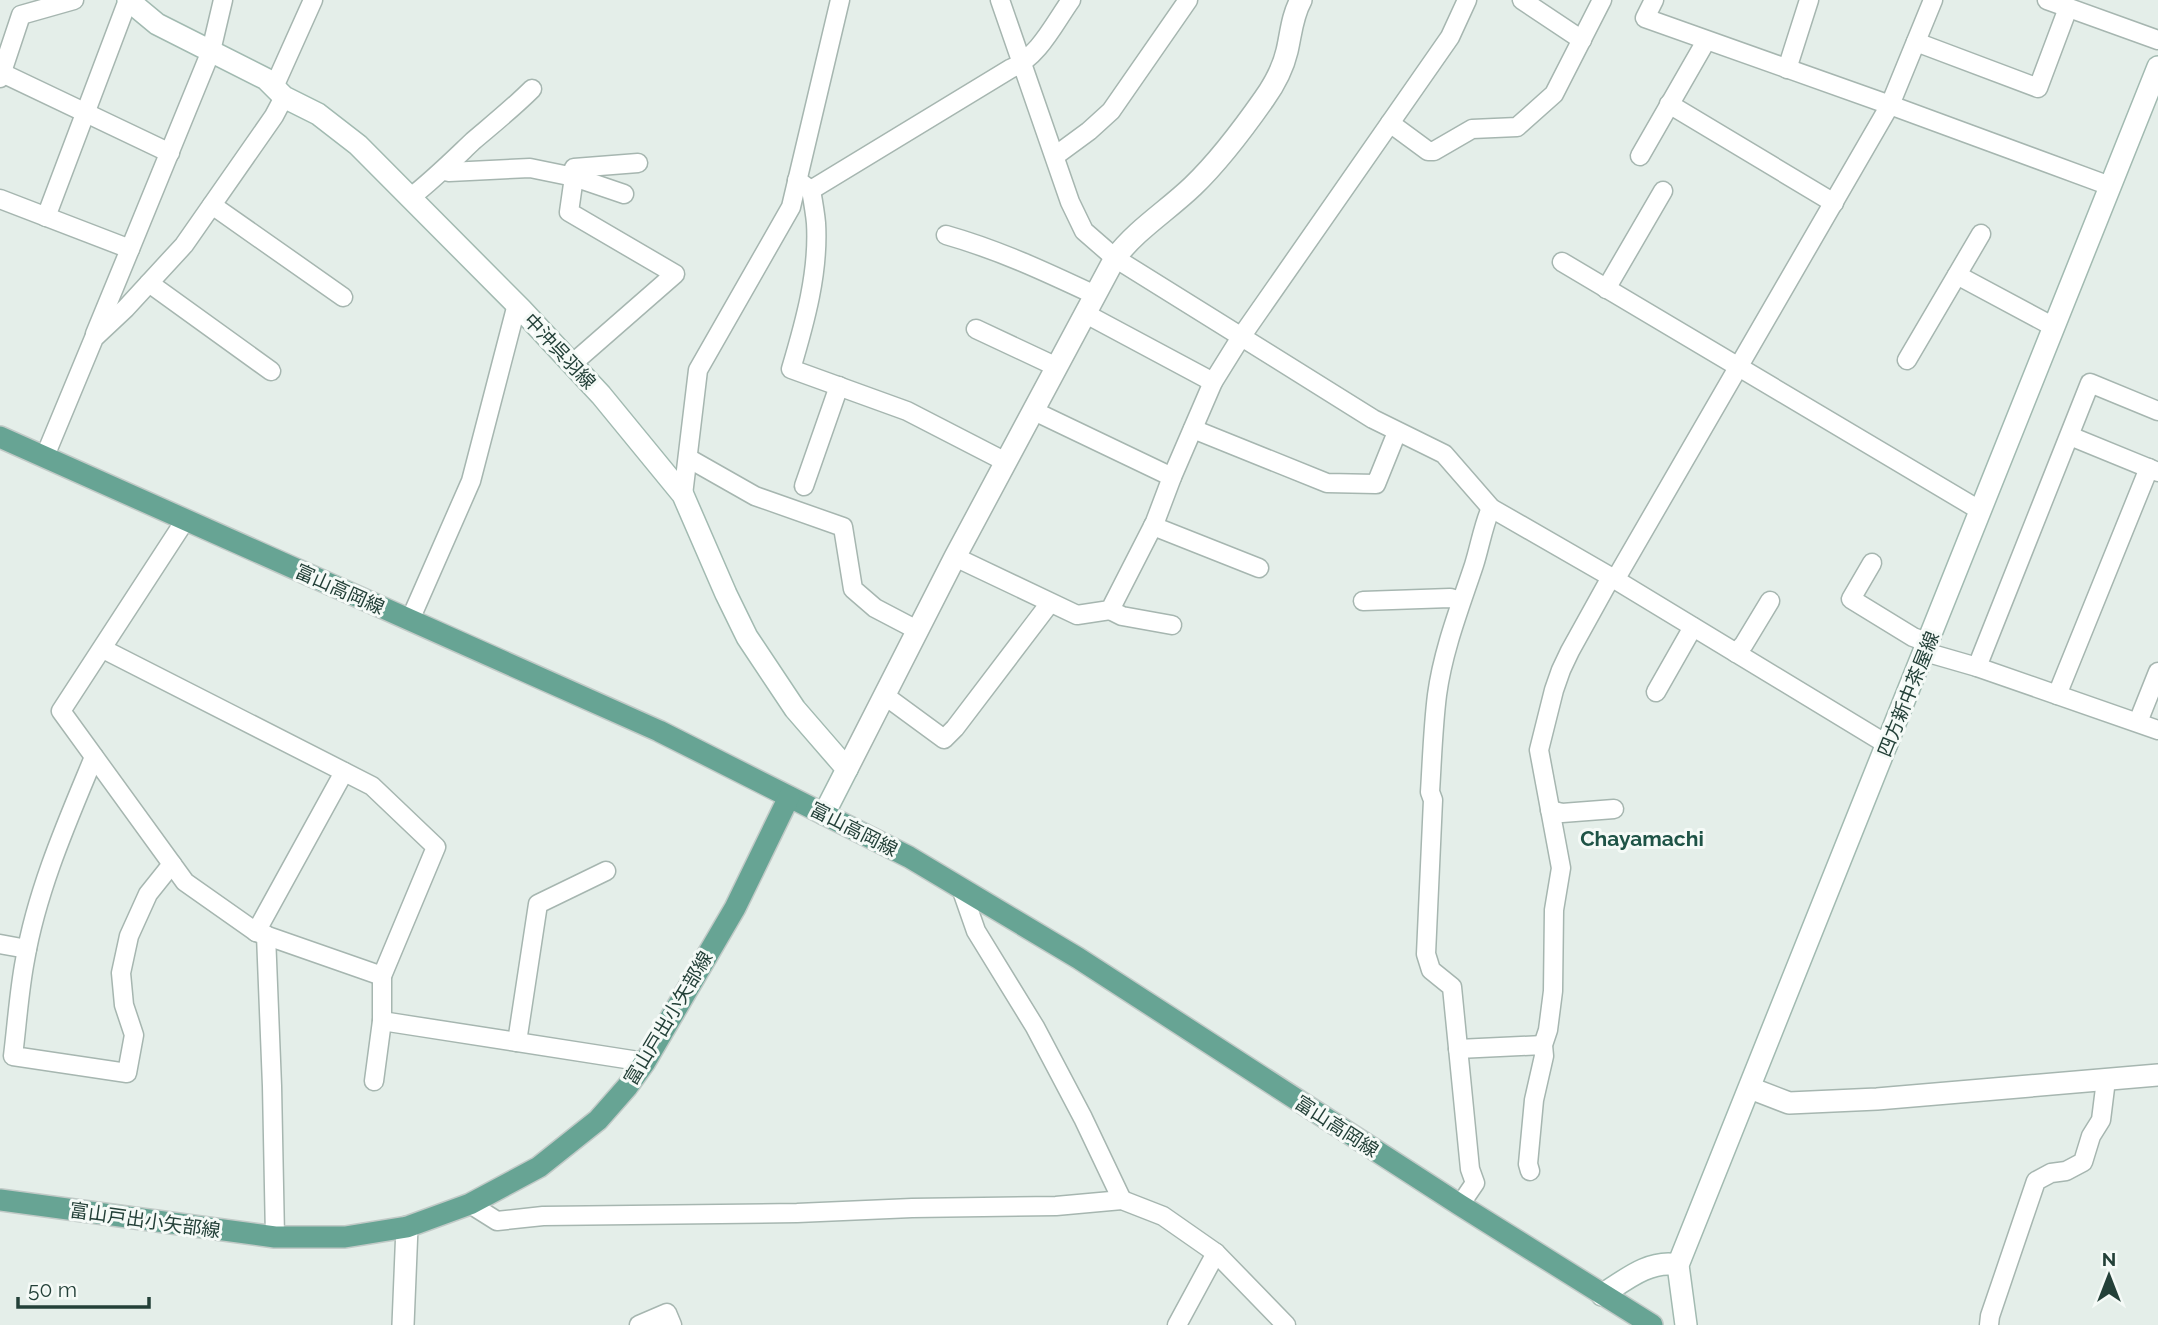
<svg xmlns="http://www.w3.org/2000/svg" width="2158" height="1325" font-family="Raleway,'Noto Sans JP',sans-serif">
  <style>
    .lines { fill: none; stroke-linecap: round; stroke-linejoin: round }
    .minor-casing { stroke: #a6b6b0; stroke-width: 21 }
    .tertiary-casing { stroke: #a6b6b0; stroke-width: 24 }
    .secondary-casing { stroke: #a2bab1; stroke-width: 24 }
    .primary-casing { stroke: #c1cac7; stroke-width: 24 }
    .minor { stroke: #fff; stroke-width: 18 }
    .tertiary { stroke: #fff; stroke-width: 21 }
    .secondary { stroke: #fff; stroke-width: 21 }
    .primary { stroke: #67a494; stroke-width: 21 }
    .labels { text-anchor: middle; stroke-width: 6; stroke-linejoin: round; paint-order: stroke }
    .street-label { font-size: 19px; fill: #234038; stroke: #f5faf7 }
    .neighbourhood-label { font-size: 21px; font-weight: bold; fill: #1e5346; stroke: #f5faf7 }
  </style>
  <rect width="100%" height="100%" fill="#e4eee9"/>
  <g class="lines">
    <defs>
      <g id="minor">
        <path d="M1000 0 1070 202 1084 231 1115 258 1373 419 1444 454 1491 508 1611 577 1888 745"/>
        <path d="M1522 0 1582 40"/>
        <path d="M1654 0 1645 18 1890 105 2110 186"/>
        <path d="M2047 0 2158 40"/>
        <path d="M1916 42 2038 88 2068 8"/>
        <path d="M1787 69 1809 0"/>
        <path d="M2 73 170 153"/>
        <path d="M0 78 21 15 74 0"/>
        <path d="M274 87 313 0"/>
        <path d="M1669 104 1834 203"/>
        <path d="M1390 123 1428 151H1434L1472 129 1517 127 1554 94 1602 0"/>
        <path d="M1055 156 1089 131 1111 111 1188 0"/>
        <path d="M1640 156 1706 41"/>
        <path d="M444 171 449 172 530 168 574 177V168L638 163"/>
        <path d="M797 180 811 190C813 201 815 212 816 223 819 272 805 322 791 369L907 411 1006 462"/>
        <path d="M811 190 1010 69C1038 58 1054 24 1071 0"/>
        <path d="M411 197C434 179 452 161 473 141 493 124 513 108 532 89"/>
        <path d="M0 199 130 249 95 334"/>
        <path d="M212 205 343 297"/>
        <path d="M46 217 128 0"/>
        <path d="M946 235C999 250 1046 272 1095 295"/>
        <path d="M130 249 211 51 223 0"/>
        <path d="M1562 262 1981 511"/>
        <path d="M1957 275 2054 327"/>
        <path d="M149 283 271 371"/>
        <path d="M1606 289 1663 191"/>
        <path d="M1086 314 1213 382"/>
        <path d="M976 329 1057 367"/>
        <path d="M1907 360 1981 234"/>
        <path d="M572 364 675 274 569 212 574 177 624 194"/>
        <path d="M1034 411 1172 477"/>
        <path d="M1193 429 1327 483 1376 484 1397 432"/>
        <path d="M2070 436 2158 472"/>
        <path d="M45 456 94 338 126 308 184 245 274 116 284 97"/>
        <path d="M688 458 755 496 843 527 853 589 875 608 917 630"/>
        <path d="M804 486 839 386"/>
        <path d="M683 495 698 370 791 207 840 0"/>
        <path d="M186 519 61 711 185 882 256 932 382 976"/>
        <path d="M1153 526 1259 568"/>
        <path d="M955 557 1077 615 1110 610 1155 522 1172 477 1213 382 1241 337 1450 37 1467 0"/>
        <path d="M1872 563 1851 599 1913 637 1929 643"/>
        <path d="M1615 580 1890 105 1933 0"/>
        <path d="M1363 601 1450 598 1461 601"/>
        <path d="M1110 610 1122 616 1172 625"/>
        <path d="M410 620 471 481 517 304"/>
        <path d="M103 649 372 786 436 847 382 976V1021L374 1081"/>
        <path d="M1925 652 1977 667 2158 730"/>
        <path d="M1736 653 1744 644 1770 601"/>
        <path d="M1977 667 2090 383 2158 411"/>
        <path d="M1656 692 1693 627"/>
        <path d="M884 695 944 739 955 728 1050 603"/>
        <path d="M2057 695 2149 468"/>
        <path d="M2138 722 2158 672"/>
        <path d="M94 757C67 822 37 890 25 960 19 991 17 1024 13 1056L127 1073 134 1035 124 1005 121 973 129 936 148 894 172 864"/>
        <path d="M1550 810 1562 813 1614 809"/>
        <path d="M961 888 976 931 1035 1027 1083 1118 1122 1200"/>
        <path d="M256 932 344 772"/>
        <path d="M266 935 272 1086 275 1237"/>
        <path d="M0 944 27 949"/>
        <path d="M382 1021 645 1062"/>
        <path d="M517 1042 538 904 606 871"/>
        <path d="M1458 1049 1543 1045"/>
        <path d="M1530 1171 1528 1164 1534 1100 1544 1056 1543 1045 1548 1030 1553 991 1554 910 1561 868 1539 750 1554 690 1561 670 1570 651 1611 577"/>
        <path d="M470 1204 497 1221 543 1216 797 1213 912 1208 1056 1206 1122 1200 1163 1216 1216 1253 1286 1325"/>
        <path d="M1460 1205 1475 1183 1470 1169 1452 987 1431 970 1426 954 1433 800 1430 792C1432 760 1433 727 1437 695 1443 650 1460 607 1474 565 1480 546 1483 526 1491 508"/>
        <path d="M639 1325 667 1313 672 1325"/>
        <path d="M1177 1325 1216 1253"/>
        <path d="M1989 1325 1990 1316 2036 1181 2051 1173 2066 1171 2083 1162 2091 1136 2101 1120 2106 1080"/>
      </g>
      <g id="tertiary">
        <path d="M847 769 955 557 1115 258C1137 229 1167 211 1193 186 1220 160 1243 129 1264 99 1274 85 1283 68 1287 51 1291 34 1292 16 1301 0"/>
        <path d="M1750 1088 1789 1103 1877 1099 2158 1075"/>
        <path d="M403 1325 407 1227"/>
      </g>
      <g id="secondary">
        <path d="M128 0 157 24 266 79 284 97 318 114 358 145 521 309 601 395 683 495 726 594 747 637 795 709 847 769 824 814"/>
        <path d="M1602 1295C1625 1280 1650 1259 1678 1265"/>
        <path d="M1686 1325 1678 1265 2158 67"/>
      </g>
      <g id="primary">
        <path d="M0 437 659 731 909 857 1078 958 1460 1205 1652 1325"/>
        <path d="M0 1200 275 1237H345L407 1227 470 1204 539 1167 598 1120 627 1087 645 1062 735 908 789 797"/>
      </g>
    </defs>
    <!-- minor casing -->
    <use href="#minor" class="minor-casing"/>
    <!-- tertiary casing -->
    <use href="#tertiary" class="tertiary-casing"/>
    <!-- secondary casing -->
    <use href="#secondary" class="secondary-casing"/>
    <!-- primary casing -->
    <use href="#primary" class="primary-casing"/>
    <!-- minor -->
    <use href="#minor" class="minor"/>
    <!-- tertiary -->
    <use href="#tertiary" class="tertiary"/>
    <!-- secondary -->
    <use href="#secondary" class="secondary"/>
    <!-- primary -->
    <use href="#primary" class="primary"/>
  </g>
  <g class="labels">
    <!-- street labels -->
    <g class="street-label">
      <text transform="translate(560 351) rotate(47)" y="7">中沖呉羽線</text>
      <text transform="translate(340 589) rotate(24)" y="7">富山高岡線</text>
      <text transform="translate(1908 694) rotate(-68)" y="7">四方新中茶屋線</text>
      <text transform="translate(854 829) rotate(27)" y="7">富山高岡線</text>
      <text transform="translate(668 1018) rotate(-59)" y="7">富山戸出小矢部線</text>
      <text transform="translate(1337 1126) rotate(33)" y="7">富山高岡線</text>
      <text transform="translate(145 1220) rotate(8)" y="7">富山戸出小矢部線</text>
    </g>
    <!-- neighbourhood labels -->
    <g class="neighbourhood-label">
      <text x="1642" y="846">Chayamachi</text>
    </g>
  </g>
  <!-- north arrow -->
  <g transform="translate(2109 1276)" stroke="#f5faf7" stroke-width="5" paint-order="stroke">
  <path d="M0-5L12 26L0 18L-12 26Z" fill="#234038"/>
  <text y="-10" font-size="19" font-weight="bold" text-anchor="middle" fill="#234038">N</text>
  </g>
  <!-- scale -->
  <path d="M18 1297v10h131v-10" fill="none" stroke="#234038" stroke-width="3.5"/>
  <text x="28" y="1297" font-size="21" fill="#234038" stroke="#f5faf7" stroke-width="5" paint-order="stroke">50 m</text>
</svg>
